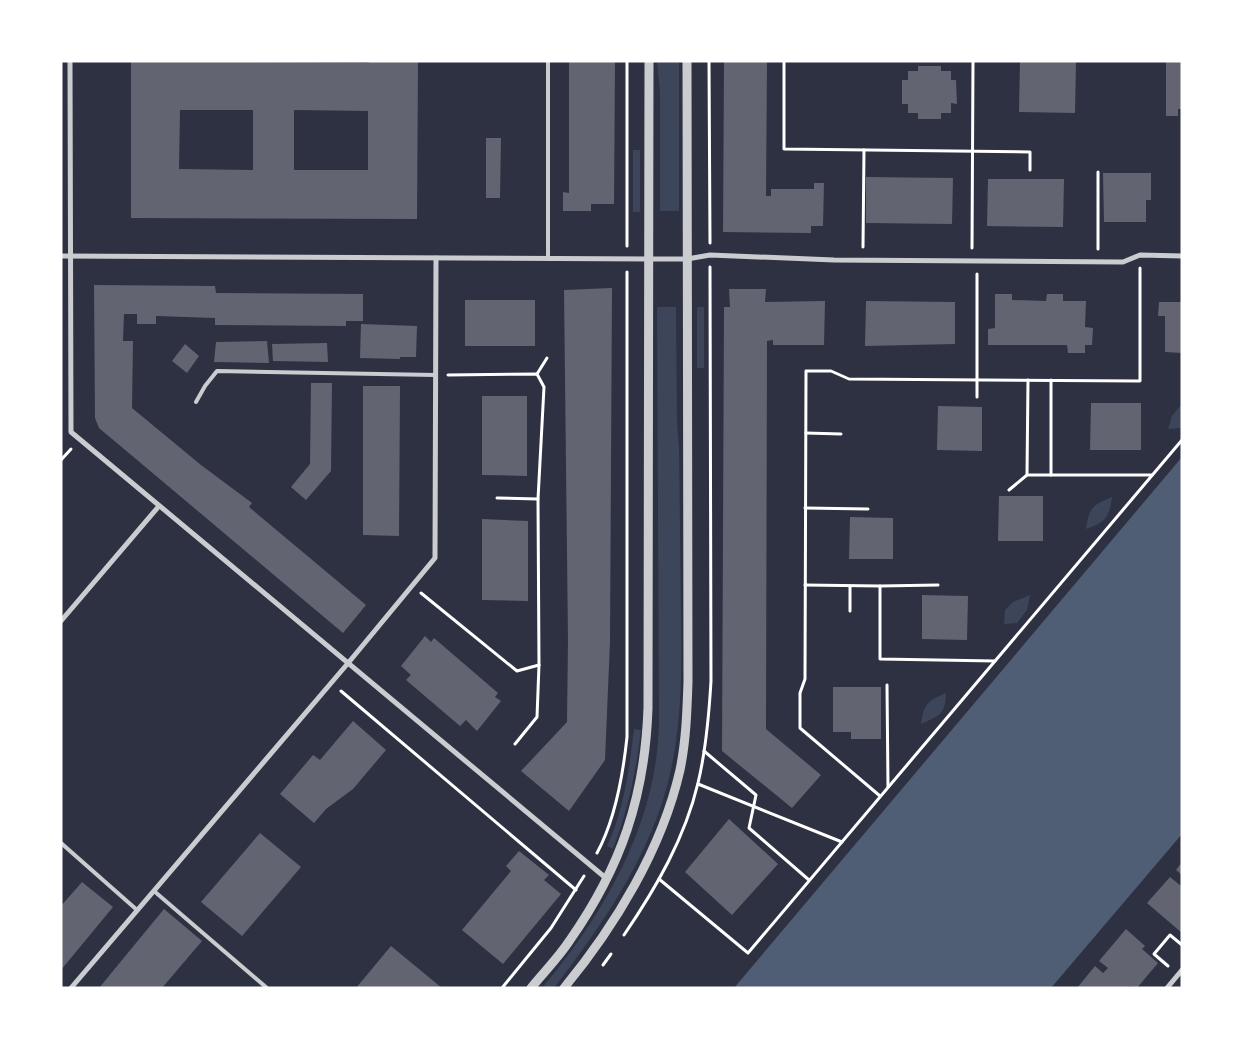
<svg xmlns="http://www.w3.org/2000/svg" width="1243" height="1049" font-family="Ubuntu,sans-serif">
  <style>
    .green { fill: #3c4559 }
    .water { fill: #4f5d75 }
    .building { fill: #626471; fill-rule: evenodd }
    .lines { fill: none; stroke-linecap: round; stroke-linejoin: round }
    .path { stroke: #fff; stroke-width: 3 }
    .service { stroke: #caccd0; stroke-width: 4 }
    .minor { stroke: #caccd0; stroke-width: 5 }
    .tertiary { stroke: #caccd0; stroke-width: 9 }
  </style>
  <rect width="100%" height="100%" fill="#2d3142"/>
  <!-- green -->
  <g class="green">
    <path d="M657 61H679V211H660V93Z"/>
    <rect x="633" y="150" width="7" height="62"/>
    <path d="M657 307H676L677 423 679 448C680 501 680 554 681 607 682 676 683 743 660 809 637 875 596 933 554 988H542C605 913 658 821 659 721Z"/>
    <rect x="697" y="307" width="7" height="61"/>
    <path d="M1180 406H1182V428L1168 429 1172 416Z"/>
    <path d="M1112 497C1109 518 1106 522 1086 529 1089 508 1092 505 1112 497Z"/>
    <path d="M1030 595 1027 610 1017 623 1004 624 1005 610 1013 602Z"/>
    <path d="M946 693C945 715 941 715 921 724 924 703 928 701 946 693Z"/>
    <path d="M634 729 641 730C636 773 628 809 613 849L607 846C624 810 629 769 634 729Z"/>
  </g>
  <!-- water -->
  <path class="water" d="M1182 457V834L1051 988H734Z"/>
  <!-- building -->
  <g class="building">
    <path d="M131 61 369 63V61H418L417 219 131 218ZM180 110H253V170L179 169ZM294 110 368 111V170H294Z"/>
    <path d="M569 61H615L614 204H591V211H563V192L569 193Z"/>
    <path d="M724 61H767L766 196H771V189H814V183H824L823 226H811V233L723 232Z"/>
    <path d="M1020 61H1076L1075 113 1019 112Z"/>
    <path d="M1166 61H1182V109H1178V116H1166Z"/>
    <path d="M918 66H941V71H951V80H956L957 104 951 103V113H941V119H918V113H908V104H902V80H908V71H918Z"/>
    <path d="M486 138H501L500 198H486Z"/>
    <path d="M1103 173H1151V200H1146V222H1104Z"/>
    <path d="M866 177 953 178 952 224 866 223Z"/>
    <path d="M988 179H1064L1063 227 987 226Z"/>
    <path d="M94 285 215 286 216 293 363 294V321H346V326L215 325V318L156 316V324H137V314H124L123 341H133L132 408 201 465 252 503 249 507 366 605 343 633 99 428 95 418Z"/>
    <path d="M612 288 610 642 605 760 569 811 521 771 567 722 568 640 564 290Z"/>
    <path d="M729 289H766L765 302 825 301 824 345H773V340L767 341 766 729 821 775 792 808 722 751 724 307H730Z"/>
    <path d="M995 294H1012V300L1046 301 1047 294H1063V301H1086L1085 327 1093 328 1092 345H1085V353H1068L1067 345H988V329L995 328Z"/>
    <rect x="465" y="300" width="70" height="46"/>
    <path d="M866 301 955 302V344L865 346Z"/>
    <path d="M1159 302H1182V353L1165 352V316H1158Z"/>
    <path d="M361 324 417 326 416 357H400V359L360 358Z"/>
    <path d="M267 341 269 363 214 362 216 342Z"/>
    <path d="M327 343 328 362 273 361 272 344Z"/>
    <path d="M185 344 199 356 187 373 172 361Z"/>
    <path d="M311 383H332L331 471 306 500 291 487 310 464Z"/>
    <path d="M363 386H400L399 536 363 535Z"/>
    <path d="M482 396H527V476L482 475Z"/>
    <path d="M1091 403H1141V450H1090Z"/>
    <path d="M938 406 982 407V451L937 450Z"/>
    <path d="M999 496H1043V541H998Z"/>
    <path d="M850 517 893 518V559H849Z"/>
    <path d="M482 519 528 521V601L482 600Z"/>
    <path d="M922 595 968 596 967 640 922 639Z"/>
    <path d="M425 636 431 642 434 638 498 693 495 697 501 701 477 731 466 720 460 726 406 680 411 675 401 666Z"/>
    <path d="M833 687H881V739H851V732H833Z"/>
    <path d="M353 721 386 750 353 789 326 809 314 823 280 794 313 755 320 760Z"/>
    <path d="M729 819 778 864 732 915 685 872Z"/>
    <path d="M260 833 301 867 242 936 201 902Z"/>
    <path d="M519 851 549 875 544 880 561 894 503 964 462 930 511 871 506 866Z"/>
    <path d="M1182 862V875L1176 870Z"/>
    <path d="M1170 877 1181 886 1182 885V933L1147 903Z"/>
    <path d="M82 882 113 907 61 970V906Z"/>
    <path d="M164 909 202 941 162 988H99Z"/>
    <path d="M1126 929 1145 946 1142 949 1158 963 1137 988H1133L1130 986 1128 988H1077L1095 966 1103 973 1108 968 1099 961Z"/>
    <path d="M391 946 442 988H356Z"/>
  </g>
  <g class="lines">
    <!-- path -->
    <g class="path">
      <path d="M627 61V246"/>
      <path d="M709 61 710 243"/>
      <path d="M784 61V149L1030 152V170"/>
      <path d="M863 247 864 150"/>
      <path d="M972 248 973 61"/>
      <path d="M1098 249V172"/>
      <path d="M537 374 547 358"/>
      <path d="M448 375 537 374 544 387 538 499 539 665 537 717 515 744"/>
      <path d="M977 397V274"/>
      <path d="M806 433 841 434"/>
      <path d="M61 460 71 449"/>
      <path d="M1027 475H1152"/>
      <path d="M1051 475V380"/>
      <path d="M1009 490 1027 475 1028 380"/>
      <path d="M497 498 538 499"/>
      <path d="M805 508 868 509"/>
      <path d="M805 585 880 586V659L995 661"/>
      <path d="M880 586 938 585"/>
      <path d="M421 593 517 671 539 665"/>
      <path d="M850 611V586"/>
      <path d="M887 685 888 787"/>
      <path d="M341 691 576 890"/>
      <path d="M704 751 756 795 749 828 809 880"/>
      <path d="M698 784 842 842"/>
      <path d="M880 796 800 728V693L805 679 806 371H831L849 379 1140 381V268"/>
      <path d="M597 853C615 820 623 775 627 737V272"/>
      <path d="M659 879 748 953 1182 440"/>
      <path d="M624 935C656 888 685 838 698 783 706 750 709 715 711 681L710 267"/>
      <path d="M603 965 611 954"/>
      <path d="M1168 966 1154 954 1170 935 1182 945"/>
      <path d="M502 988 551 928 584 876"/>
    </g>
    <!-- service -->
    <g class="service">
      <path d="M548 259V61"/>
      <path d="M196 402 205 386 217 371 435 375"/>
      <path d="M61 843 137 910"/>
      <path d="M154 891 267 988"/>
    </g>
    <!-- minor -->
    <g class="minor">
      <path d="M70 61 71 432 607 879"/>
      <path d="M61 256 650 259H687L710 255 834 260 1123 262 1140 255 1182 256"/>
      <path d="M61 621 159 506"/>
      <path d="M71 988 349 662 435 558 436 258"/>
      <path d="M1167 988 1182 970"/>
    </g>
    <!-- tertiary -->
    <g class="tertiary">
      <path d="M531 988C544 972 559 957 570 940 621 867 645 797 648 708L649 61"/>
      <path d="M564 988C615 926 662 849 680 770 686 741 687 712 688 682L687 61"/>
    </g>
  </g>
  <!-- border -->
  <rect width="1243" height="1049" fill="none" stroke="#ffffff" stroke-width="125"/>
</svg>
